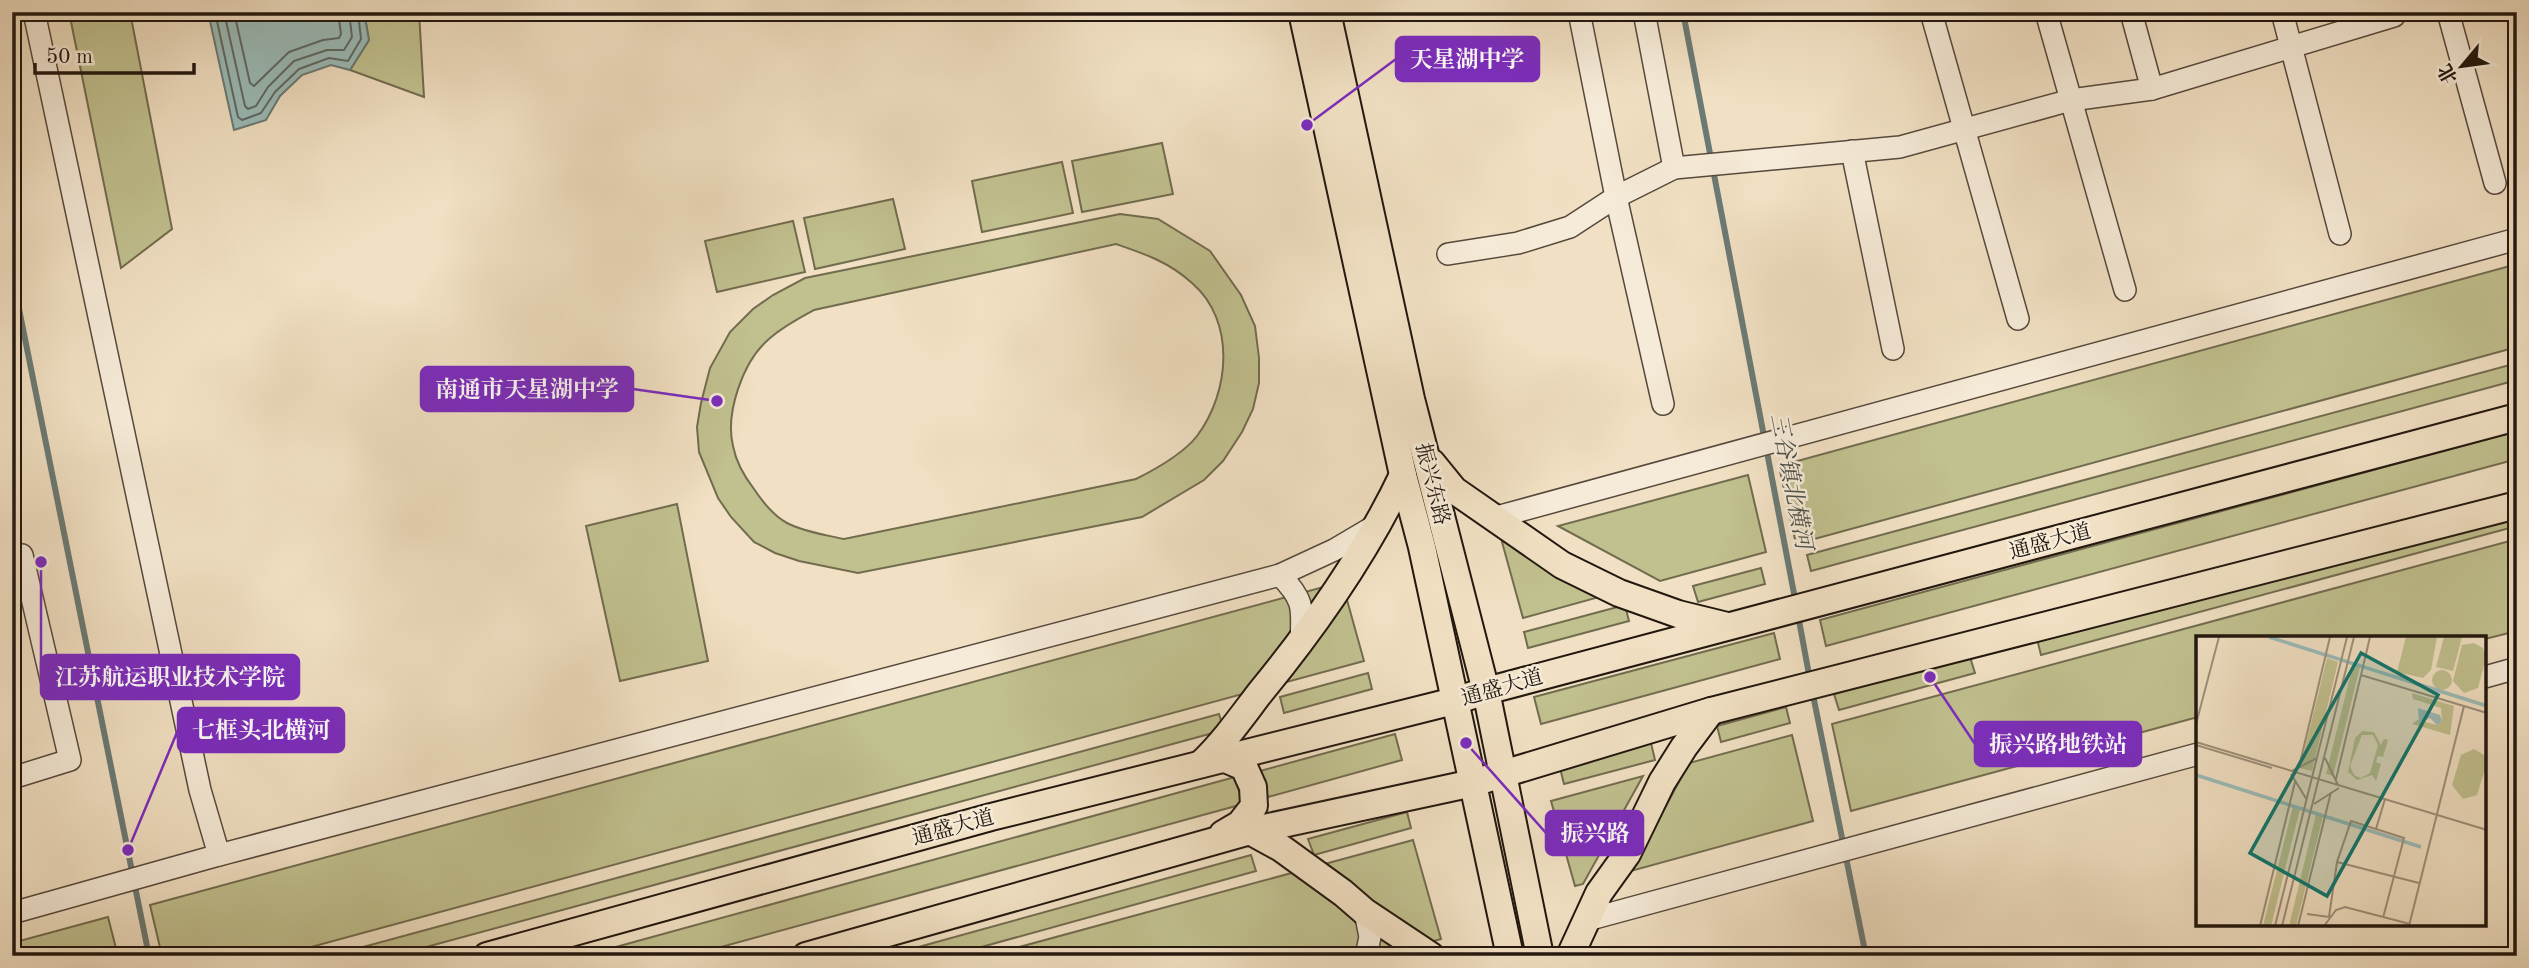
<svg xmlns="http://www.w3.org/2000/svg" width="2529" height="968" font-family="'Old Standard TT','Noto Serif SC',serif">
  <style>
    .green { fill: #c1c08f; stroke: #726c4f; stroke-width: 2; fill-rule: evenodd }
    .water { fill: #9bbcb9; stroke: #6b7a75; stroke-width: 2 }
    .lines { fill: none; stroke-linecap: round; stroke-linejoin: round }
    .shore { stroke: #5e6a64; stroke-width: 2 }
    .stream { stroke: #6b7a75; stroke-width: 6 }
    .minor-casing { stroke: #56493c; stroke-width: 24 }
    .major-casing { stroke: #22170f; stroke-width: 30 }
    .minor { stroke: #f6ebd8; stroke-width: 21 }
    .major { stroke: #f1e0c3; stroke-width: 26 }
    .labels { text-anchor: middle; stroke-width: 5; stroke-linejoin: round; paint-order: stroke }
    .street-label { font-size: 21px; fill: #22170f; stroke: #f6ebd8 }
    .water-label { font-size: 23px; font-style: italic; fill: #4c514a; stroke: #f6ebd8 }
    .inset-river { fill: none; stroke: #9bbcb9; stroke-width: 3.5 }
    .inset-road { fill: none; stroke: #9e907b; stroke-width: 2 }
    .view { fill: #0f766e; fill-opacity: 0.15; stroke: #0f766e; stroke-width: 3.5 }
    .inset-edge { fill: none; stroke: #22170f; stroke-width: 3.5 }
    .leader { fill: none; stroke: #7b2cbf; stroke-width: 2.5 }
    .callout-dot { fill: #7b2cbf; stroke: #f6ebd8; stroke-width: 2.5 }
    .callout { fill: #7b2cbf; stroke: #7b2cbf; stroke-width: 2.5 }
    .callout-label { font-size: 23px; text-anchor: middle; font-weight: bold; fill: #fff }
  </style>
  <rect width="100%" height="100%" fill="#f1e0c3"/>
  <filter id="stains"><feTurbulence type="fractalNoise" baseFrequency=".00286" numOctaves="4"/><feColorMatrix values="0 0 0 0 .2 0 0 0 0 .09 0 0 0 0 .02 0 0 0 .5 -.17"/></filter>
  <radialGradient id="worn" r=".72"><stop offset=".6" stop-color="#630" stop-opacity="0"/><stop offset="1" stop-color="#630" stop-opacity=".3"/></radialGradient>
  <!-- green -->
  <g class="green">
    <path d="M69 12H130L172 229 121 268Z"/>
    <path d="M364 12H419L424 97 350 70 369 40Z"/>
    <path d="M1162 143 1173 194 1082 212 1072 161Z"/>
    <path d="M1062 162 1073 213 982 232 972 181Z"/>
    <path d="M893 199 905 249 815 269 804 218Z"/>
    <path d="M1120 214 1158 219 1210 251 1241 295 1255 326 1259 358V383L1253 409 1242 432 1223 461 1204 480 1142 517 858 573 799 561 775 553 754 542 731 517 718 498 699 452 697 427 701 403 710 368 730 332 753 309 773 295 805 278ZM1116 244C1145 254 1169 262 1192 283 1236 321 1230 392 1197 436 1183 454 1156 469 1136 479L844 539C826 535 804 532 787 523 774 516 762 501 754 489 744 476 736 462 733 446 725 413 743 361 769 339 782 327 799 318 814 310Z"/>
    <path d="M793 221 805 272 717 292 705 241Z"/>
    <path d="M2517 264V347L1796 544 1779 466Z"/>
    <path d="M2517 363V380L1811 571 1807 555Z"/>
    <path d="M2517 431V459L1826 646 1820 620Z"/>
    <path d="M1748 475 1766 552 1660 581 1558 526Z"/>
    <path d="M677 504 708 661 620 681 586 526Z"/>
    <path d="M2517 508V526L2041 655 2037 639Z"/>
    <path d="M1514 539 1603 596 1523 618 1502 542Z"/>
    <path d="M2517 539V631L2485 639V637H2198V717L1851 811 1832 724Z"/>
    <path d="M1761 568 1765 584 1698 602 1693 586Z"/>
    <path d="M1342 582 1364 661 278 956H162L150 905Z"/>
    <path d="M1625 605 1629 621 1528 648 1524 632Z"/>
    <path d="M1774 633 1780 659 1541 724 1534 697Z"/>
    <path d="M1970 657 1975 673 1839 710 1834 694Z"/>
    <path d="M1368 673 1372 689 1284 713 1280 697Z"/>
    <path d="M1786 707 1790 723 1721 742 1717 726Z"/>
    <path d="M1219 714 1224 730 393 956H330Z"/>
    <path d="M1395 734 1402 760 1268 797 1260 771Z"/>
    <path d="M1792 735 1813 821 1631 871 1689 763Z"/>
    <path d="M1651 743 1655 760 1564 784 1560 768Z"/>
    <path d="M1643 776 1583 884 1575 886 1551 801Z"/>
    <path d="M1235 777 1243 804 688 956H583Z"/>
    <path d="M1407 812 1411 828 1314 855 1308 839Z"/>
    <path d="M1413 840 1441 939 1381 956H986Z"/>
    <path d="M1251 855 1256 871 949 956H886Z"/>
    <path d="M108 917 118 956H12V943Z"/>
  </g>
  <!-- water -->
  <path class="water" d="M208 12H364L369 40 350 70 331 65 302 75 280 96 266 120 234 130Z"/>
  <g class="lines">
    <!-- shore -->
    <g class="shore">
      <path d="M215 12 238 117 242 120 261 113 275 92 299 69 329 58 348 61 361 39 358 12"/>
      <path d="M224 12 245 106 248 109 256 106 268 87 294 61 327 50H344L352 37 349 12"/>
      <path d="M234 12 250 83 254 86 289 52 323 40 339 38 341 34 338 12"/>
    </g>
    <!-- stream -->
    <g class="stream">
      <path d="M1683 12 1796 604"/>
      <path d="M12 274 149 956"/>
      <path d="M1798 615 1810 680"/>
      <path d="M1812 690 1866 956"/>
    </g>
    <defs>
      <g id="minor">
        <path d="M34 12 200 790 219 855 1280 575 1334 550 1378 524"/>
        <path d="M1579 12 1616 197 1663 404"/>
        <path d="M1644 12 1674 168 1900 147 2071 100 2152 89 2394 16 2393 12"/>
        <path d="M1931 12 2018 319"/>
        <path d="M2046 12 2125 290"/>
        <path d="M2131 12 2152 89"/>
        <path d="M2282 12 2340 234"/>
        <path d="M2448 12 2495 183"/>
        <path d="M1852 151 1893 349"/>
        <path d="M1448 254 1518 243 1570 227 1616 197 1674 168"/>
        <path d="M1493 518 2517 239"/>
        <path d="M12 558 22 555 70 760 12 778"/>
        <path d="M1280 575C1306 602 1302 609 1301 644"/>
        <path d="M2485 677 2517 668"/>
        <path d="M1365 912 1370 937 1366 956"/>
        <path d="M12 913 219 855"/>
        <path d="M1587 920 2198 754"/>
      </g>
      <g id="major">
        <path d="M1302 12 1403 475 1422 547 1510 956"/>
        <path d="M1327 12 1411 399 1486 691 1540 956"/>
        <path d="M1432 463 1454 490 1562 565 1619 593 1678 614 1727 626"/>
        <path d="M1223 758 1244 767 1253 787 1254 806 1240 824 1223 834"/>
        <path d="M1201 764C1223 743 1240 719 1259 694 1315 626 1365 555 1403 475"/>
        <path d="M1250 831 1281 848 1343 893 1365 912 1431 956"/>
        <path d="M487 956 991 817 1454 701 1486 691 2517 417"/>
        <path d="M806 956 1250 831 1473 783 1711 711 2517 505"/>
        <path d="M1570 956 1599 893 1627 854 1662 782 1684 747 1711 711"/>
      </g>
    </defs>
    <!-- minor casing -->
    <use href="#minor" class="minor-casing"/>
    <!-- major casing -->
    <use href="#major" class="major-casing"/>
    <!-- minor -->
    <use href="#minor" class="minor"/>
    <!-- major -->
    <use href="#major" class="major"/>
  </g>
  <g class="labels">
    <!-- street labels -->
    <g class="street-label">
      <text transform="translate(1433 484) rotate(76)" y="7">振兴东路</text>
      <text transform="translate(2050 541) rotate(-15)" y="7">通盛大道</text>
      <text transform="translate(1502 687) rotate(-16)" y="7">通盛大道</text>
      <text transform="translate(953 827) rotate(-15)" y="7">通盛大道</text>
    </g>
    <!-- water labels -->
    <g class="water-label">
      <text transform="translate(1792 481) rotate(79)" y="8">三谷镇北横河</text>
    </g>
  </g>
  <!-- overview -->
  <g transform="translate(2196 636)">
    <rect width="290" height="290" fill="#f1e0c3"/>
    <path d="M210 1H241L235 34 227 42 201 36ZM248 1H266L257 35 240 31ZM278 7 287 12 290 22 282 52 268 57 257 45 266 9ZM131 22 142 26 116 135 104 132ZM157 29 164 31 137 140 130 138ZM236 44a10 10 0 1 1 20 0a10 10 0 1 1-20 0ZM216 57 258 70 254 99 216 88 221 84 241 89 246 86 245 72 217 63ZM166 95 178 96 185 109 188 103 192 104 187 121 182 120 180 126 185 128 180 145 176 139 161 144 152 136 159 102ZM166 99H177L182 109 174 137 165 142 158 139 154 130ZM278 113 288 119 290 130 281 159 267 163 256 149 265 119ZM97 170 104 173 75 290H67ZM120 178 127 180 100 290H93Z" fill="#c1c08f" fill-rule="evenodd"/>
    <path d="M222 72 244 79 246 86 241 89 234 82 223 87Z" fill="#9bbcb9"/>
    <path class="inset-river" d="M73 1 291 70M0 139 225 211"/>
    <path class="inset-road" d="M165 39 174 1M0 88 23 1M0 106 291 194M0 109 76 132M129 122 142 149M103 131 134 1M96 135 121 122M95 138 111 164M140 143 165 39 291 77M118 168 143 152M180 193 189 163M141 226 223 247M111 278 133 281 141 226 155 185 208 202 187 282M64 290 99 146M79 290 151 1M86 290 158 1M102 290 135 156M128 290 140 274 149 271 214 288M213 290 268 70"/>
    <path class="view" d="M165 17 242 59 131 260 54 217Z"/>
    <rect width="290" height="290" class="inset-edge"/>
  </g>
  <!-- callouts -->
  <path class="leader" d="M1307 125L1396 59M717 401L633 389M41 562L41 677M128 850L178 730M1930 677L1975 744M1466 743L1546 833"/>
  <g class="callout-dot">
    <circle cx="1307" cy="125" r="7"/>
    <circle cx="717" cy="401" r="7"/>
    <circle cx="41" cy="562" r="7"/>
    <circle cx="128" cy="850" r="7"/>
    <circle cx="1930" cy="677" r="7"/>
    <circle cx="1466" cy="743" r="7"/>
  </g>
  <g class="callout">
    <rect x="1396" y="37" width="143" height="44" rx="7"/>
    <rect x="421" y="367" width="212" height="44" rx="7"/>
    <rect x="41" y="655" width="258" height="44" rx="7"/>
    <rect x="178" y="708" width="166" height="44" rx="7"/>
    <rect x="1975" y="722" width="166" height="44" rx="7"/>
    <rect x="1546" y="811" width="97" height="44" rx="7"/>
  </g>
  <g class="callout-label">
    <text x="1467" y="67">天星湖中学</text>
    <text x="527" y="397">南通市天星湖中学</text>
    <text x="170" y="685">江苏航运职业技术学院</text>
    <text x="261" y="738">七框头北横河</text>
    <text x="2058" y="752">振兴路地铁站</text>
    <text x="1595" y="841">振兴路</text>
  </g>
  <!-- margin -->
  <rect width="2529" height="968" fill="none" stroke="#f1e0c3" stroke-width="42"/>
  <rect x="14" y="14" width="2501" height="940" fill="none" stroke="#22170f" stroke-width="3.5"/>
  <rect x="21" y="21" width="2487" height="926" fill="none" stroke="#22170f" stroke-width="2"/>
  <!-- north arrow -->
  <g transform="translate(2462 66) rotate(241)" stroke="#f6ebd8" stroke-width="5" paint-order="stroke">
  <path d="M0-5L12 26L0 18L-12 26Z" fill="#22170f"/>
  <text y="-10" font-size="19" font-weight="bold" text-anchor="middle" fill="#22170f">北</text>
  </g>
  <!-- scale -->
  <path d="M35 63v10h159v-10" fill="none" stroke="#22170f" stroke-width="3.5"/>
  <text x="46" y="63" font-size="21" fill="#22170f" stroke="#f6ebd8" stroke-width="5" paint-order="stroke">50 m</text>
  <rect width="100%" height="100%" filter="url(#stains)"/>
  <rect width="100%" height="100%" fill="url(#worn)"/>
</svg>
